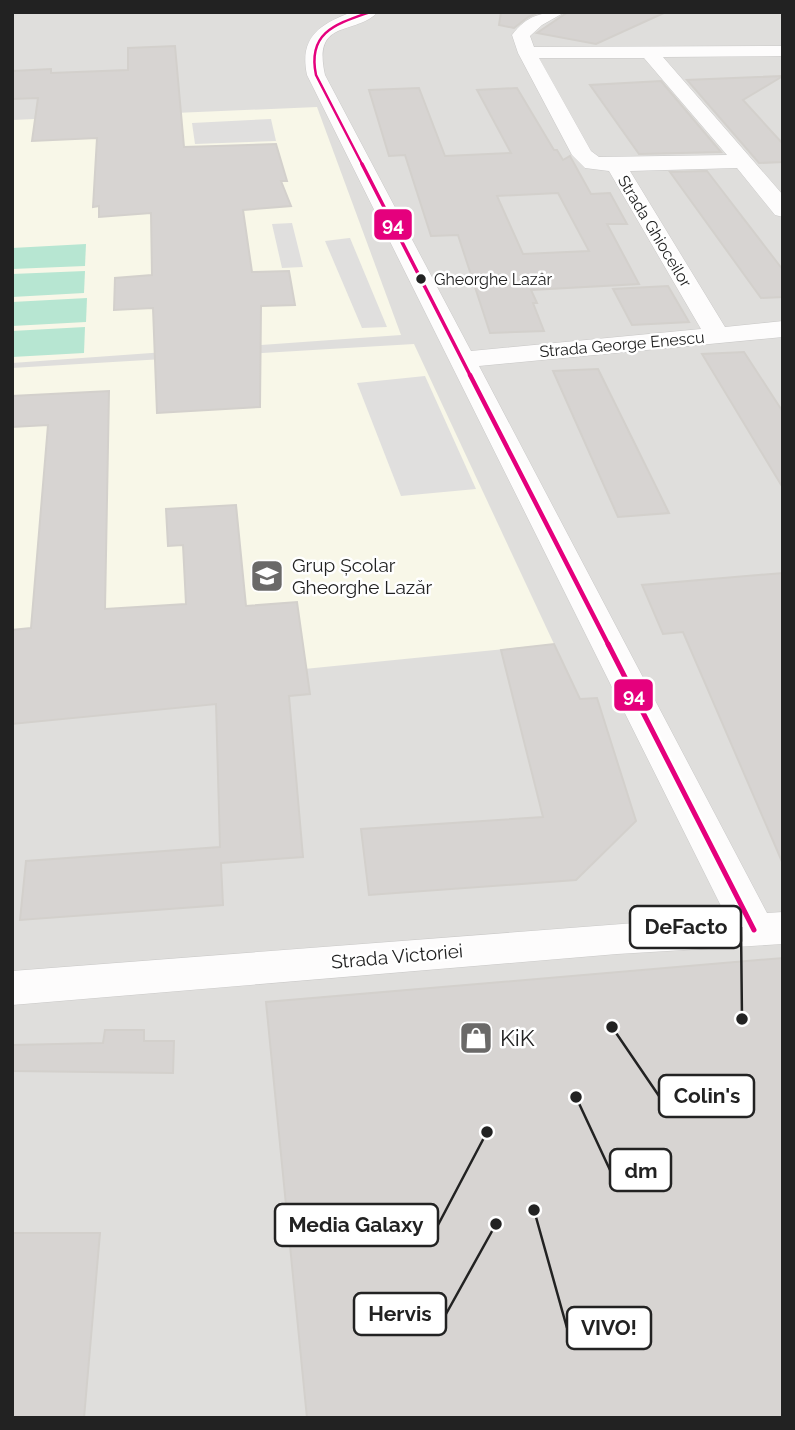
<svg xmlns="http://www.w3.org/2000/svg" width="795" height="1430" font-family="Raleway,sans-serif">
  <style>
    .residential { fill: #dfdedc }
    .education { fill: #f8f7e8 }
    .pitch { fill: #b7e6d2 }
    .parking { fill: #e0dfde }
    .building { fill: #d7d4d2; stroke: #d3d0cc; stroke-width: 2; fill-rule: evenodd }
    .lines { fill: none; stroke-linecap: round; stroke-linejoin: round }
    .minor-casing { stroke: #c9c8c7; stroke-width: 1 }
    .minor { fill: #fdfcfc; fill-rule: evenodd }
    .bus-1-far3-casing { stroke: #fff; stroke-width: 5 }
    .bus-1-far2-casing { stroke: #fff; stroke-width: 7 }
    .bus-1-far1-casing { stroke: #fff; stroke-width: 9 }
    .bus-1-casing { stroke: #fff; stroke-width: 10 }
    .bus-1-far3 { stroke: #e5007d; stroke-width: 2.5 }
    .bus-1-far2 { stroke: #e5007d; stroke-width: 3.5 }
    .bus-1-far1 { stroke: #e5007d; stroke-width: 4.5 }
    .bus-1 { stroke: #e5007d; stroke-width: 5 }
    .bus-dot { fill: #222; stroke: #fff; stroke-width: 2.5 }
    .labels { text-anchor: middle; stroke-width: 5; stroke-linejoin: round; paint-order: stroke }
    .far-street-label { font-size: 16px; fill: #222; stroke: #fff }
    .far-bus-label { font-size: 16px; fill: #222; stroke: #fff; text-anchor: start }
    .poi-label { font-size: 19px; fill: #222; stroke: #fff; text-anchor: start }
    .street-label { font-size: 19px; fill: #222; stroke: #fff }
    .near-poi-label { font-size: 23px; fill: #222; stroke: #fff; text-anchor: start }
    .leader { fill: none; stroke: #222; stroke-width: 2.5 }
    .callout-dot { fill: #222; stroke: #fff; stroke-width: 2.5 }
    .callout { fill: #fff; stroke: #222; stroke-width: 2.5 }
    .callout-label { font-size: 21px; text-anchor: middle; font-weight: bold; fill: #222 }
    .line-badge { stroke: #fff; stroke-width: 2.5 }
    .badge-label { font-size: 19px; text-anchor: middle; font-weight: bold; fill: #fff }
  </style>
  <rect width="100%" height="100%" fill="#f0eeeb"/>
  <!-- residential -->
  <rect class="residential" x="12" y="12" width="771" height="1406"/>
  <!-- education -->
  <g class="education">
    <path d="M317 107 401 335 12 363V120Z"/>
    <path d="M414 344 554 644 12 698V368Z"/>
  </g>
  <!-- pitch -->
  <g class="pitch">
    <path d="M86 244 85 266 12 269V248Z"/>
    <path d="M85 271 84 293 12 297V274Z"/>
    <path d="M87 298 86 322 12 326V302Z"/>
    <path d="M85 327 84 353 12 357V331Z"/>
  </g>
  <!-- parking -->
  <g class="parking">
    <path d="M271 119 276 141 195 144 192 123Z"/>
    <path d="M292 223 303 267 282 268 272 224Z"/>
    <path d="M349 238H350L387 327 362 328 325 241Z"/>
    <path d="M425 376 476 489 401 496 357 383Z"/>
  </g>
  <!-- building -->
  <g class="building">
    <path d="M501 12H539L528 17 514 28 499 25Z"/>
    <path d="M568 12H666L596 44 537 33Z"/>
    <path d="M175 46 184 147 276 144 287 181H281L291 206 243 210 252 272 289 271 295 305 261 306 260 407 157 413 153 308 114 310 115 278 152 275 151 213 99 217V206L93 207 97 138 32 141 38 98 12 99V71L51 69V73L128 70V48Z"/>
    <path d="M783 76 743 100 783 144V162L759 163 687 80Z"/>
    <path d="M661 81 721 152 639 154 590 85Z"/>
    <path d="M419 88 445 156 511 153 477 90 517 88 554 150H557L563 160 570 156 571 158 591 194 610 193 627 224H607L639 284 531 290 537 303H533L544 331 490 333 458 235 431 236 405 155 389 156 369 90ZM558 193 589 251 523 254 497 196Z"/>
    <path d="M707 171 783 270V297L761 298 670 172Z"/>
    <path d="M668 286 689 322 632 325 613 289Z"/>
    <path d="M744 352 783 412V488L702 354Z"/>
    <path d="M598 369 669 513 618 517 553 371Z"/>
    <path d="M109 391 105 609 186 604 183 545 168 546 166 509 236 505 246 606 297 602 310 694 289 696 303 857 221 863 223 905 20 920 26 861 220 847 216 704 12 724V630L31 628 48 425 12 427V396Z"/>
    <path d="M783 573V864L683 632 663 634 642 585Z"/>
    <path d="M554 644 580 699 597 698 636 821 576 880 369 895 361 829 543 817 501 650Z"/>
    <path d="M783 958V1418H307L266 1002Z"/>
    <path d="M105 1030H144V1041H174L173 1073 12 1071V1045L103 1043Z"/>
    <path d="M12 1233H100L84 1418H12Z"/>
  </g>
  <g class="lines">
    <defs>
      <path id="minor" d="M352 12H378C355 36 312 18 325 75L471 351 701 329 609 171 585 168 572 155 518 53 512 35C527 15 542 12 565 12L542 25 530 36 534 47 783 46V56L663 57 783 195V217L775 215 737 168 630 171 725 327 783 321V337L479 366 767 913 783 912V944L617 954 12 1005V971L726 916 307 75C299 37 320 24 352 12ZM539 58H644L727 155 599 157 591 151Z"/>
    </defs>
    <!-- minor casing -->
    <use href="#minor" class="minor-casing"/>
    <!-- minor -->
    <use href="#minor" class="minor"/>
    <defs>
      <path id="bus-1-far3" d="M363 166 316 75C307 32 336 24 370 12"/>
      <path id="bus-1-far2" d="M362 164 471 377"/>
      <path id="bus-1-far1" d="M470 375 609 646"/>
      <path id="bus-1" d="M608 644 754 930"/>
    </defs>
    <!-- bus-1-far3 casing -->
    <use href="#bus-1-far3" class="bus-1-far3-casing"/>
    <!-- bus-1-far2 casing -->
    <use href="#bus-1-far2" class="bus-1-far2-casing"/>
    <!-- bus-1-far1 casing -->
    <use href="#bus-1-far1" class="bus-1-far1-casing"/>
    <!-- bus-1 casing -->
    <use href="#bus-1" class="bus-1-casing"/>
    <!-- bus-1-far3 -->
    <use href="#bus-1-far3" class="bus-1-far3"/>
    <!-- bus-1-far2 -->
    <use href="#bus-1-far2" class="bus-1-far2"/>
    <!-- bus-1-far1 -->
    <use href="#bus-1-far1" class="bus-1-far1"/>
    <!-- bus-1 -->
    <use href="#bus-1" class="bus-1"/>
  </g>
  <!-- icons -->
  <defs>
    <symbol id="school-square" viewBox="-11 -11 22 22"><rect x="-9" y="-9" width="18" height="18" rx="4" fill="#6a6968" stroke="#fff"/><path d="M0-5L7-2L0 1L-7-2ZM-4 1L0 2.5L4 1V4Q0 6-4 4Z" fill="#fff"/></symbol>
    <symbol id="shop-square" viewBox="-11 -11 22 22"><rect x="-9" y="-9" width="18" height="18" rx="4" fill="#6a6968" stroke="#fff"/><path d="M-5-2.5h2.3a2.7 3.5 0 0 1 5.4 0H5L5.5 6h-11ZM-1.5-2.5h3a1.5 2.3 0 0 0-3 0Z" fill="#fff"/></symbol>
  </defs>
  <g fill-rule="evenodd">
    <use href="#school-square" x="248" y="557" width="38" height="38"/>
    <use href="#shop-square" x="457" y="1019" width="38" height="38"/>
  </g>
  <!-- markers -->
  <circle class="bus-dot" cx="421" cy="279" r="6"/>
  <g class="labels">
    <!-- far-street labels -->
    <g class="far-street-label">
      <text transform="translate(655 231) rotate(59)" y="6">Strada Ghioceilor</text>
      <text transform="translate(622 344) rotate(-5)" y="6">Strada George Enescu</text>
    </g>
    <!-- far-bus labels -->
    <g class="far-bus-label">
      <text x="434" y="285">Gheorghe Lazăr</text>
    </g>
    <!-- poi labels -->
    <g class="poi-label">
      <text x="292" y="572">Grup Școlar<tspan x="292" dy="22">Gheorghe Lazăr</tspan></text>
    </g>
    <!-- street labels -->
    <g class="street-label">
      <text transform="translate(397 956) rotate(-5)" y="7">Strada Victoriei</text>
    </g>
    <!-- near-poi labels -->
    <g class="near-poi-label">
      <text x="500" y="1046">KiK</text>
    </g>
  </g>
  <!-- callouts -->
  <path class="leader" d="M742 1019L741 927M612 1027L659 1096M576 1097L610 1170M487 1132L438 1225M496 1224L446 1314M534 1210L567 1328"/>
  <g class="callout-dot">
    <circle cx="742" cy="1019" r="7"/>
    <circle cx="612" cy="1027" r="7"/>
    <circle cx="576" cy="1097" r="7"/>
    <circle cx="487" cy="1132" r="7"/>
    <circle cx="496" cy="1224" r="7"/>
    <circle cx="534" cy="1210" r="7"/>
  </g>
  <g class="callout">
    <rect x="630" y="906" width="111" height="42" rx="7"/>
    <rect x="659" y="1075" width="95" height="42" rx="7"/>
    <rect x="610" y="1149" width="61" height="42" rx="7"/>
    <rect x="275" y="1204" width="163" height="42" rx="7"/>
    <rect x="354" y="1293" width="92" height="42" rx="7"/>
    <rect x="567" y="1307" width="84" height="42" rx="7"/>
  </g>
  <g class="callout-label">
    <text x="686" y="934">DeFacto</text>
    <text x="707" y="1103">Colin's</text>
    <text x="641" y="1178">dm</text>
    <text x="356" y="1232">Media Galaxy</text>
    <text x="400" y="1321">Hervis</text>
    <text x="609" y="1335">VIVO!</text>
  </g>
  <g class="line-badge">
    <rect x="373" y="208" width="40" height="33" rx="7" fill="#e5007d"/>
    <rect x="613" y="678" width="41" height="34" rx="7" fill="#e5007d"/>
  </g>
  <g class="badge-label">
    <text x="393" y="231">94</text>
    <text x="634" y="702">94</text>
  </g>
  <!-- border -->
  <rect width="795" height="1430" fill="none" stroke="#222222" stroke-width="28"/>
</svg>
